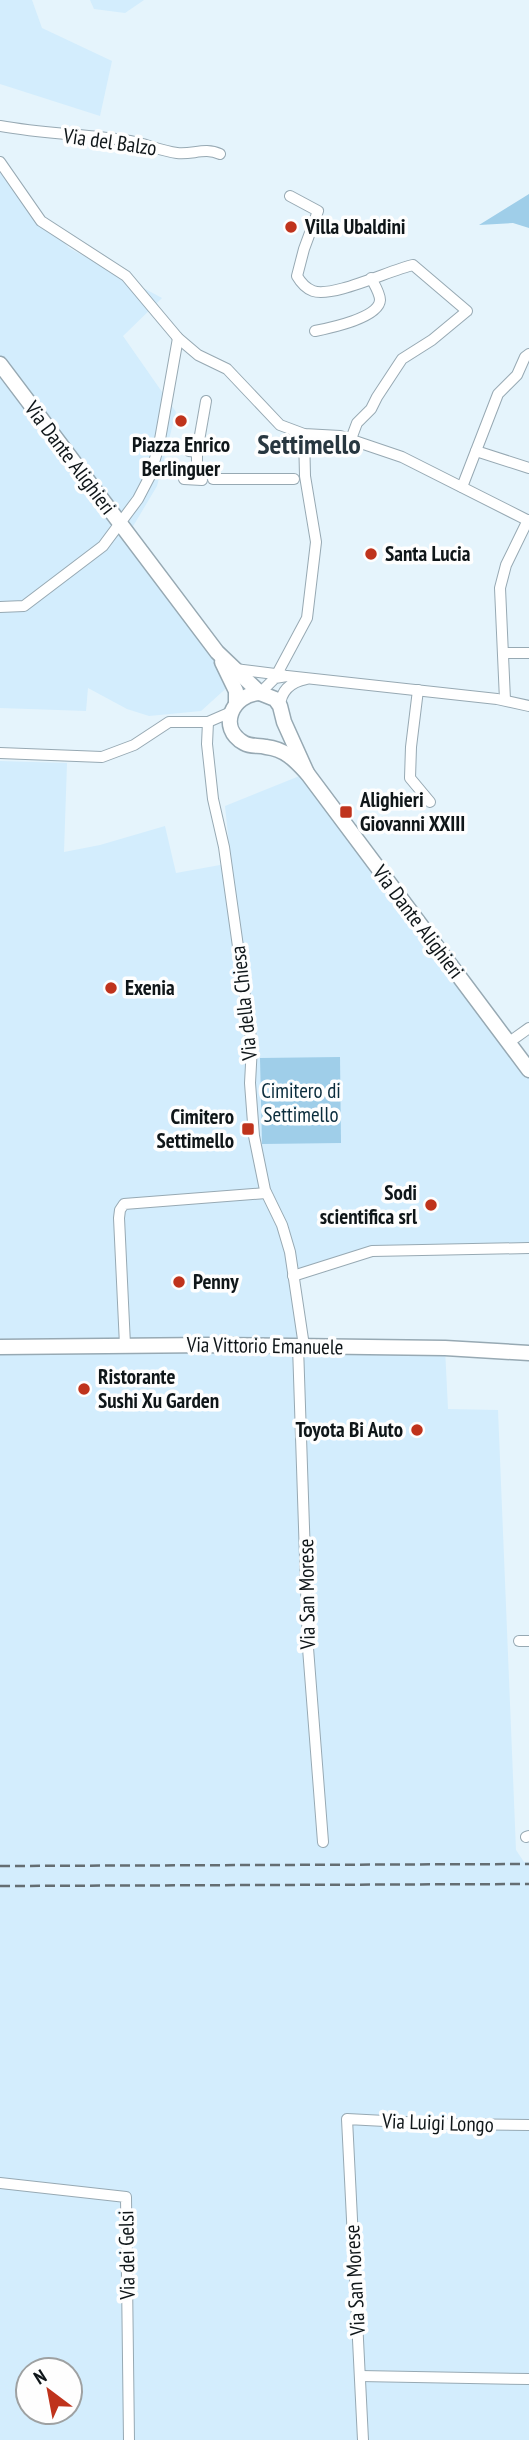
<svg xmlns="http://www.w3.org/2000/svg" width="529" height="2440" font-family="'PT Sans Narrow',sans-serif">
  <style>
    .built { fill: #d3edfd; fill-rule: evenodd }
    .green { fill: #9fcee9 }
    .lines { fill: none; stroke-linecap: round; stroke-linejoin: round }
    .minor-casing { stroke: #97a9b3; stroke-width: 12 }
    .secondary-casing { stroke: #97a9b3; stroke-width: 17 }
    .minor { stroke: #fff; stroke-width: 10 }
    .secondary { stroke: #fff; stroke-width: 14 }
    .rail { stroke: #646e73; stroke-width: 2.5; stroke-dasharray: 10 5; stroke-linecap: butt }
    .poi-dot { fill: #bf331c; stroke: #fefefe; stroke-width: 2.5 }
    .labels { text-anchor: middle; stroke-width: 7; stroke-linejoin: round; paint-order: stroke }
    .street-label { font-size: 21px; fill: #0f1619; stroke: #fefefe }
    .poi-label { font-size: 21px; font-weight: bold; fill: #0f1619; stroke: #fefefe; text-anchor: start }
    .park-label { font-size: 21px; fill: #0b2d3d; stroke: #fefefe }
    .district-label { font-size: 28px; font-weight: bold; fill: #283740; stroke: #fefefe }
  </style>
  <rect width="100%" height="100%" fill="#e5f4fc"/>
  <!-- built -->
  <g class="built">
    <path d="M0 0H32L42 28 112 61 100 116 0 84Z"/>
    <path d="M90 0H144L125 13 94 9Z"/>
    <path d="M0 172 69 248 162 298 123 336 176 412 157 486 132 528 243 673 201 711 149 716 127 709 88 688 86 711 0 708Z"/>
    <path d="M0 761 67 763 64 852 100 845 165 826 176 873 231 863 225 806 307 773 529 1069V1247L372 1251 294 1276 304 1346 445 1348 448 1409 498 1410 516 1850 524 1862H529V2440H0ZM28 2370H70V2412H28Z"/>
  </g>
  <!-- green -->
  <g class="green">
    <path d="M529 194V228L513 223 479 225Z"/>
    <path d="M340 1057 341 1143 262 1144 260 1058Z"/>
  </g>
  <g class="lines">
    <defs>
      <g id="minor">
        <path d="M0 126C43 134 87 134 130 141 146 144 161 151 177 153 192 155 205 147 220 154"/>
        <path d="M0 162 41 221 126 276 178 338 198 355 227 369 280 425 304 434 340 436 402 457 529 521"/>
        <path d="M290 196 318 211 304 249 297 276C301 283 305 288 313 291 333 298 390 270 413 265L467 311 432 340 402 359 377 397 371 409 357 423 351 439"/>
        <path d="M315 331C330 328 379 318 380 300 380 293 374 284 371 278"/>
        <path d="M189 451 197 452V462"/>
        <path d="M476 451 529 468"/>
        <path d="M197 452 206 401"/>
        <path d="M184 479 202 480"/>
        <path d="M213 479H294"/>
        <path d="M462 487 498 394 517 375 525 357 529 354"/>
        <path d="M0 607 24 606 103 546 138 499 150 476 159 445 178 338"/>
        <path d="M503 653H529"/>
        <path d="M235 669 283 675"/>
        <path d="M277 674 307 618 316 542 305 476 304 434"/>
        <path d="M418 690 411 747 410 778 430 802"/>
        <path d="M260 693 275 678 287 676 497 699 529 706"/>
        <path d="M505 700 500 588 506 565 528 520"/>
        <path d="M280 706C281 690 291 682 306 679"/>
        <path d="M208 722 207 744 213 799 224 847 252 1046 250 1083 254 1136 265 1190 282 1225 290 1252 304 1346"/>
        <path d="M0 753 102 757 134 745 169 722H208L231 712"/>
        <path d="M508 1043 529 1028"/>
        <path d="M293 1276 372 1251 529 1248"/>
        <path d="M125 1345 119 1218 120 1210 124 1204 266 1193"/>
        <path d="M298 1346 308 1648 323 1842"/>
        <path d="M519 1641H529"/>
        <path d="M526 1837 529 1836"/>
        <path d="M0 2183 126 2197 129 2440"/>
        <path d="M360 2376 529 2379"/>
        <path d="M363 2440 347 2119 442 2124 529 2125"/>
      </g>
      <g id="secondary">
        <path d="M0 364 217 652 260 693 275 699 280 706 284 722 307 773"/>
        <path d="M222 662 236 691V703"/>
        <path d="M260 693C232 694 217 728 244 743 251 747 258 745 266 747 285 749 295 760 307 773L529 1070"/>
        <path d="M0 1347 212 1345 445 1348 529 1353"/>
      </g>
    </defs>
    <!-- minor casing -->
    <use href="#minor" class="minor-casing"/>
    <!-- secondary casing -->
    <use href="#secondary" class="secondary-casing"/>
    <!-- minor -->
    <use href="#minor" class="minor"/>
    <!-- secondary -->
    <use href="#secondary" class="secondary"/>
    <!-- rail -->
    <g class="rail">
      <path d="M0 1866 529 1864"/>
      <path d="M0 1886 529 1884"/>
    </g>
  </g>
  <!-- markers -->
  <g class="poi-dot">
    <circle cx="291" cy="227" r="7"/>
    <circle cx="181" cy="421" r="7"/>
    <circle cx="371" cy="554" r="7"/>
    <rect x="339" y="805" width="14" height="14" rx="3.5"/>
    <circle cx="111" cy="988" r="7"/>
    <rect x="241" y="1122" width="14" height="14" rx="3.5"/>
    <circle cx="431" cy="1205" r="7"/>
    <circle cx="179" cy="1282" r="7"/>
    <circle cx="84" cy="1389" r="7"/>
    <circle cx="417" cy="1430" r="7"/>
  </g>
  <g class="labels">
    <!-- street labels -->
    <g class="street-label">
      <text transform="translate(110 142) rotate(8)" y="7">Via del Balzo</text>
      <text transform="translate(70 458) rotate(53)" y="7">Via Dante Alighieri</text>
      <text transform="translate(418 922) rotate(53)" y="7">Via Dante Alighieri</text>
      <text transform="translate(244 1003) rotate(-96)" y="7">Via della Chiesa</text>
      <text transform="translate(265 1346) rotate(1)" y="7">Via Vittorio Emanuele</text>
      <text transform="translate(307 1594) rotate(-91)" y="7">Via San Morese</text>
      <text transform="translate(438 2123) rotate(2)" y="7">Via Luigi Longo</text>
      <text transform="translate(127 2255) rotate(-91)" y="7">Via dei Gelsi</text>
      <text transform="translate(355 2280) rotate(-93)" y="7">Via San Morese</text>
    </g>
    <!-- poi labels -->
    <g class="poi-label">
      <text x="305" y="234">Villa Ubaldini</text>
      <text x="181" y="452" text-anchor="middle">Piazza Enrico<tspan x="181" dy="24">Berlinguer</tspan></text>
      <text x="385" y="561">Santa Lucia</text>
      <text x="360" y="807">Alighieri<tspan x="360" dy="24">Giovanni XXIII</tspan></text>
      <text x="125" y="995">Exenia</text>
      <text x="234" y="1124" text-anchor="end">Cimitero<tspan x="234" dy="24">Settimello</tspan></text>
      <text x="417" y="1200" text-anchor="end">Sodi<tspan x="417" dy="24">scientifica srl</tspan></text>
      <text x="193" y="1289">Penny</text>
      <text x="98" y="1384">Ristorante<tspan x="98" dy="24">Sushi Xu Garden</tspan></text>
      <text x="403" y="1437" text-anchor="end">Toyota Bi Auto</text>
    </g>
    <!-- park labels -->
    <g class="park-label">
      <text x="301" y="1098">Cimitero di<tspan x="301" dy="24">Settimello</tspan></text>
    </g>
    <!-- district labels -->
    <g class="district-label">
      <text x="309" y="454">Settimello</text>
    </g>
  </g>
  <!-- north arrow -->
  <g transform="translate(49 2391) rotate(328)"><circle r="33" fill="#fefefe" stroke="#9ea1a2" stroke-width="2"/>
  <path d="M0-5L12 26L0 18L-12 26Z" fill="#bf331c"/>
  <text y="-10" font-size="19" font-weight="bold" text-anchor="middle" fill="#0f1619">N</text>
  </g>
</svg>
